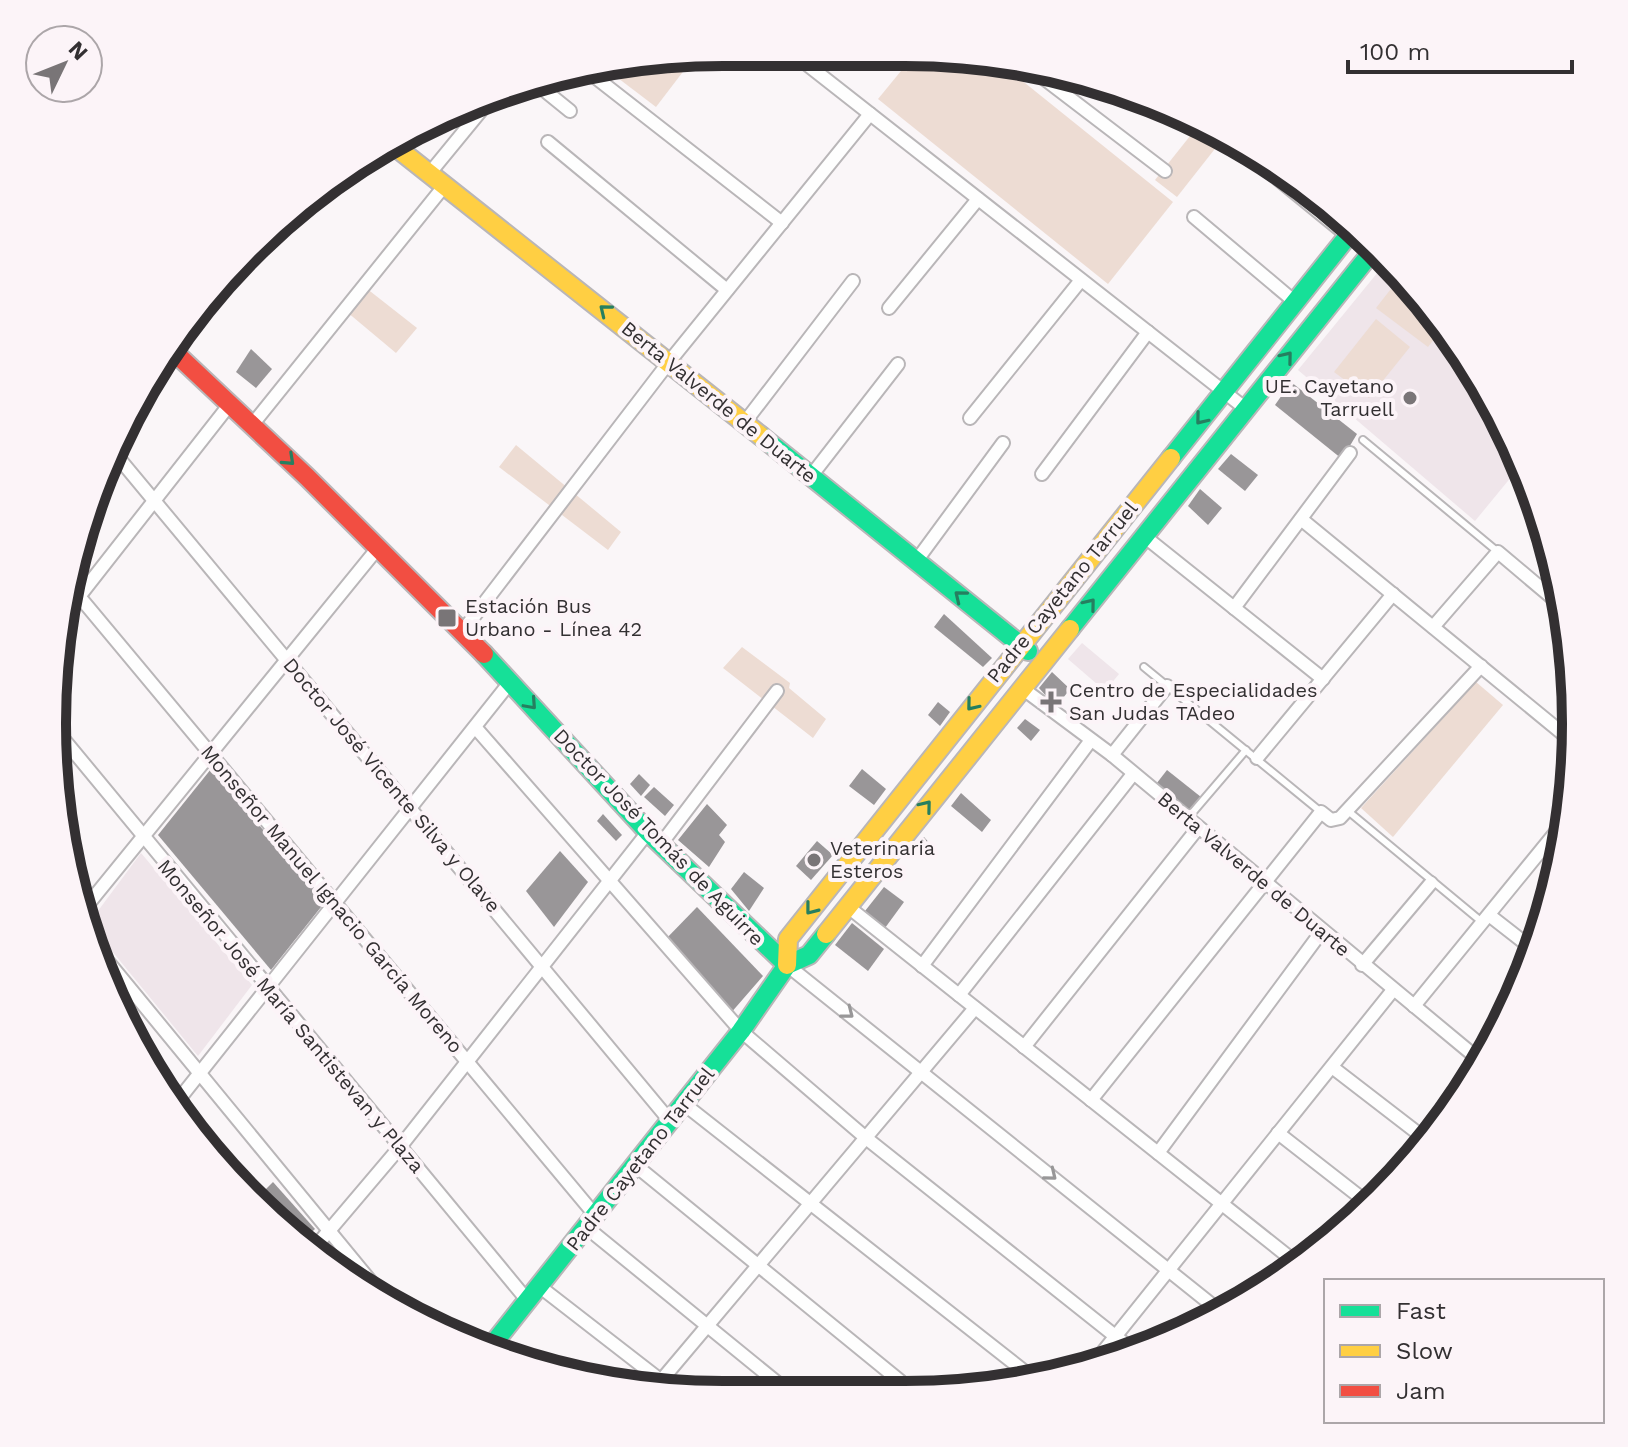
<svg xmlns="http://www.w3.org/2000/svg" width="1628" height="1447" font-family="'Work Sans',sans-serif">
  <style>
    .built { fill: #efe5ea }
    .green { fill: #eddcd3 }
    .building { fill: #999698 }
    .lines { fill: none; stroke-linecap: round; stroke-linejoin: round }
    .lane-casing { stroke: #b9b6b8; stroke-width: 10 }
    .street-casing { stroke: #b9b6b8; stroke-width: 16 }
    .fast-casing { stroke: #b9b6b8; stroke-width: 22 }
    .slow-casing { stroke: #b9b6b8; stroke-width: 22 }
    .jam-casing { stroke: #b9b6b8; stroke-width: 22 }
    .lane { stroke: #fefefe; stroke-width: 6 }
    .street { stroke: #fefefe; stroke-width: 12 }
    .fast { stroke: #16e098; stroke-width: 18 }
    .slow { stroke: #ffcf43; stroke-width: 18 }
    .jam { stroke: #f24e42; stroke-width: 18 }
    .oneway { stroke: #267f60 }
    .oneway2 { stroke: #989798 }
    .poi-dot { fill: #797577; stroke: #fcf4f8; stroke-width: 3 }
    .labels { text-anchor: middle; stroke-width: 8; stroke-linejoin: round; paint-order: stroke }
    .poi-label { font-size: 20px; fill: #333032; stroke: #fcf4f8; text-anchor: start }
    .street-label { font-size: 20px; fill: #333032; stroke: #fcf4f8 }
    .rim { fill: none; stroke: #333032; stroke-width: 10 }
  </style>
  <rect width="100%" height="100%" fill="#faf6f8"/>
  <!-- built -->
  <g class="built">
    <path d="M1387 261 1437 314 1507 426 1521 465 1475 521 1298 370Z"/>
    <path d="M1082 643 1119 674 1105 691 1068 659Z"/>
    <path d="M141 853 252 985 198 1056 89 923Z"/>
  </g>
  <!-- green -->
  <g class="green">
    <path d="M695 56 656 107 610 72 614 66Z"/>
    <path d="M910 60 1000 63 1173 202 1108 284 878 99Z"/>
    <path d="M1198 126 1225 136 1177 197 1155 180Z"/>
    <path d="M1401 276 1444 326 1428 347 1376 308Z"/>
    <path d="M366 288 417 328 396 353 347 312Z"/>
    <path d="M1376 319 1410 347 1369 398 1334 372Z"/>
    <path d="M1447 330 1464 358 1460 363 1436 344Z"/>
    <path d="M516 445 621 532 608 550 499 467Z"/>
    <path d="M742 647 790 683 789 688 826 719 813 738 723 668Z"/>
    <path d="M1476 682 1503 705 1393 837 1361 808Z"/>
    <path d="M260 1197 302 1242 301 1243 257 1202Z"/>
  </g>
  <!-- building -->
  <g class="building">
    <path d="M251 349 272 369 256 388 236 372Z"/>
    <path d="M1291 382 1357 434 1342 459 1275 405Z"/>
    <path d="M1231 454 1258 475 1245 491 1218 469Z"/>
    <path d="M1200 489 1222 508 1208 525 1188 506Z"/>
    <path d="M944 614 992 658 983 667 934 627Z"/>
    <path d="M1052 672 1070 689 1060 702 1051 693 1047 697 1039 688Z"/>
    <path d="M938 702 950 712 940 726 928 715Z"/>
    <path d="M1025 719 1040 730 1031 741 1017 728Z"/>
    <path d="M211 769 325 902 271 970 158 835Z"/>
    <path d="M862 769 886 789 874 805 849 786Z"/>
    <path d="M1167 770 1201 797 1187 816 1153 788Z"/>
    <path d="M639 774 650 785 641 796 630 784Z"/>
    <path d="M654 787 674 805 665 816 644 797Z"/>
    <path d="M961 793 991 820 982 832 951 806Z"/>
    <path d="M707 804 727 825 719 835 725 842 709 867 678 840Z"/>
    <path d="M603 814 622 835 616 841 597 821Z"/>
    <path d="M924 837 932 846 922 857 913 850Z"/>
    <path d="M817 841 833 855 811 880 796 866Z"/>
    <path d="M560 851 588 882 554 927 526 891Z"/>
    <path d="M744 872 764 888 749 911 731 889Z"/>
    <path d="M884 887 904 902 885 928 865 911Z"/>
    <path d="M697 907 763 976 730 1014 663 942Z"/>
    <path d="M852 923 884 949 868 971 835 945Z"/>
    <path d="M273 1182 315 1229 303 1240 260 1195Z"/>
  </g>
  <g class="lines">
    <defs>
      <g id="lane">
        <path d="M1363 440 1498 552"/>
        <path d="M1144 667 1321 812"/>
        <path d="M1348 811 1482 922"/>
        <path d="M1187 819 1246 750"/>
      </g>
      <g id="street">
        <path d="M795 55 1246 409"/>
        <path d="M1025 64 1165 171"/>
        <path d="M595 77 782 223"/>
        <path d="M533 81 570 111"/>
        <path d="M548 142 727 290"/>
        <path d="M1234 143 1348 236"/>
        <path d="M429 174 493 96"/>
        <path d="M1194 217 1295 302"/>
        <path d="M889 308 978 199"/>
        <path d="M970 418 1081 280"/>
        <path d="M745 422 853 281"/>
        <path d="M252 425 445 185"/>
        <path d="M112 450 670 1121"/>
        <path d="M1042 474 1148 332"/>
        <path d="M811 476 898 364"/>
        <path d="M1301 519 1573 742"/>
        <path d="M1144 536 1323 679"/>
        <path d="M917 560 1003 443"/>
        <path d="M68 583 595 1215"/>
        <path d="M1234 608 1350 453"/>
        <path d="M63 617 230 404"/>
        <path d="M1433 627 1498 552 1562 606"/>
        <path d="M462 632 669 362 870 114"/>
        <path d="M1022 688 1112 755 1483 1063"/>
        <path d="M475 727 741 1031 866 1138 1134 1351"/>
        <path d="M56 730 527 1300"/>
        <path d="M1112 755 1167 686"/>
        <path d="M1257 758 1393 594"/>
        <path d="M661 844 777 691"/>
        <path d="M847 906 1299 1265"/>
        <path d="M81 913 377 549"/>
        <path d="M1489 915 1535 951"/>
        <path d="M91 941 386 1300"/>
        <path d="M787 965 1222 1313"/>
        <path d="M1362 965 1431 883"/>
        <path d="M922 966 1091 740"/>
        <path d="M959 995 1133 774"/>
        <path d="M1414 1006 1569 816"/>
        <path d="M1024 1047 1198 828"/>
        <path d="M1332 1067 1428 1141"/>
        <path d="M1091 1100 1321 812 1331 820 1340 818 1481 666"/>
        <path d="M176 1103 511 681"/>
        <path d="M684 1104 1034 1379"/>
        <path d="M1278 1133 1369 1204"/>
        <path d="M1158 1153 1322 931"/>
        <path d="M635 1165 916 1394"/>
        <path d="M586 1227 791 1394"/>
        <path d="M311 1252 400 1147 648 832"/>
        <path d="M539 1286 677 1393"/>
        <path d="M1090 1368 1393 990"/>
        <path d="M654 1389 975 1008"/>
      </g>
      <g id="fast">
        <path d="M761 436 1028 651"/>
        <path d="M1171 458 1355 227"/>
        <path d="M1070 629 1375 248"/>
        <path d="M484 654 648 832 787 965"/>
        <path d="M489 1349 741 1031 787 965 809 955 826 934"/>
      </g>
      <g id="slow">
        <path d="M392 144 761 436"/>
        <path d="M826 934 1070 629"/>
        <path d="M787 965 788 939 1171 458"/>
      </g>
      <path id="jam" d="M171 349 307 477 484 654"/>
    </defs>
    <!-- lane casing -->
    <use href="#lane" class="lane-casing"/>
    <!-- street casing -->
    <use href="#street" class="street-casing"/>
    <!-- fast casing -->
    <use href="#fast" class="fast-casing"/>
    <!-- slow casing -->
    <use href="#slow" class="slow-casing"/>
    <!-- jam casing -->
    <use href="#jam" class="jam-casing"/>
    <!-- lane -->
    <use href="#lane" class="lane"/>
    <!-- street -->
    <use href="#street" class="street"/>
    <!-- fast -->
    <use href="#fast" class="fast"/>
    <!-- slow -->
    <use href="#slow" class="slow"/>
    <!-- jam -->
    <use href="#jam" class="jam"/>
  </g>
  <!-- one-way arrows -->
  <defs><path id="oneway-chevron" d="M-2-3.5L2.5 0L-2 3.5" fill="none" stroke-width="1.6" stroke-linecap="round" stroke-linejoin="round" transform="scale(2)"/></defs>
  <g class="oneway">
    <use href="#oneway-chevron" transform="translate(605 310) rotate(-141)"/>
    <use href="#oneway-chevron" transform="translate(1287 357) rotate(-51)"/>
    <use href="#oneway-chevron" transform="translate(1201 419) rotate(129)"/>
    <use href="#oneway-chevron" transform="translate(289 460) rotate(43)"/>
    <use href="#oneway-chevron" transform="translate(960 596) rotate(-141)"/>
    <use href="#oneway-chevron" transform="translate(1090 604) rotate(-51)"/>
    <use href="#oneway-chevron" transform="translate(531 704) rotate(48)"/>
    <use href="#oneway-chevron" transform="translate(972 705) rotate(129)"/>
    <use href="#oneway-chevron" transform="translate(926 806) rotate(-51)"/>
    <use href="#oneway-chevron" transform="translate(811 909) rotate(128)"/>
  </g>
  <g class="oneway2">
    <use href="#oneway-chevron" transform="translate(848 1013) rotate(38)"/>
    <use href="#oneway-chevron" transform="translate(1051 1175) rotate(39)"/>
  </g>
  <!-- markers -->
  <g class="poi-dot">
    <circle cx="1410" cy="398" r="8"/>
    <rect x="437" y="608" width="20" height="20" rx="4"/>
    <path d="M1047 690h8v8h8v8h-8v8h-8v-8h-8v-8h8z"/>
    <circle cx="814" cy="860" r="8"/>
  </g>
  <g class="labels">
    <!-- poi labels -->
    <g class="poi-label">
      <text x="1394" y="393" text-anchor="end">UE. Cayetano<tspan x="1394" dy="23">Tarruell</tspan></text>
      <text x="465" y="613">Estación Bus<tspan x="465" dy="23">Urbano - Línea 42</tspan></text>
      <text x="1069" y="697">Centro de Especialidades<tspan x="1069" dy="23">San Judas TAdeo</tspan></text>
      <text x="830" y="855">Veterinaria<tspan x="830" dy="23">Esteros</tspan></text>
    </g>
    <!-- street labels -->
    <g class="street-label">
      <text transform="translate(719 402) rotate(39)" y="7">Berta Valverde de Duarte</text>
      <text transform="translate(1062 592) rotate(-51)" y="7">Padre Cayetano Tarruel</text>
      <text transform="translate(392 785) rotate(50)" y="7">Doctor José Vicente Silva y Olave</text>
      <text transform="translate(659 837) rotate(46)" y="7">Doctor José Tomás de Aguirre</text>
      <text transform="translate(1254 874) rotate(40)" y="7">Berta Valverde de Duarte</text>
      <text transform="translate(332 899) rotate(50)" y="7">Monseñor Manuel Ignacio García Moreno</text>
      <text transform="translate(291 1016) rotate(50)" y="7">Monseñor José María Santistevan y Plaza</text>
      <text transform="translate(640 1159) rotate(-52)" y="7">Padre Cayetano Tarruel</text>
    </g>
  </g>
  <!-- crop -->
  <path d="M0 0H1628V1447H0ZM723 66H905A657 657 0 0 1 1562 723V724A657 657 0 0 1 905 1381H723A657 657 0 0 1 66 724V723A657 657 0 0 1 723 66Z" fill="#fcf4f8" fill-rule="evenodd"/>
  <path class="rim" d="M723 66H905A657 657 0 0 1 1562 723V724A657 657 0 0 1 905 1381H723A657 657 0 0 1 66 724V723A657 657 0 0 1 723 66Z"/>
  <!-- legend -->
  <rect x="1324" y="1279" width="280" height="144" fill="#fcf4f8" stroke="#aca6a9" stroke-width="2"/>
  <rect x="1340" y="1305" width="40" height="12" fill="#16e098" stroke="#aca6a9" stroke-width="2"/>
  <text x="1396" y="1319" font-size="24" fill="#333032">Fast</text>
  <rect x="1340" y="1345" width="40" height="12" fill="#ffcf43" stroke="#aca6a9" stroke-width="2"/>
  <text x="1396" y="1359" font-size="24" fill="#333032">Slow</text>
  <rect x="1340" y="1385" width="40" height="12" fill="#f24e42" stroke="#aca6a9" stroke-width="2"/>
  <text x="1396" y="1399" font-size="24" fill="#333032">Jam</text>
  <!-- north arrow -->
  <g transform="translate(64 64) rotate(47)"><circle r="38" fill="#fcf4f8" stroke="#aca6a9" stroke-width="2"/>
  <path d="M0-6L14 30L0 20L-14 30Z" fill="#797577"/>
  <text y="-12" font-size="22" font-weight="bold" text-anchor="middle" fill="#333032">N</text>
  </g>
  <!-- scale -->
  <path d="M1348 60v12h224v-12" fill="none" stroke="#333032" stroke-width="4"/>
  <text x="1360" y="60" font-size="24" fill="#333032" stroke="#fcf4f8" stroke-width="6" paint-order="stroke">100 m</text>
</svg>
